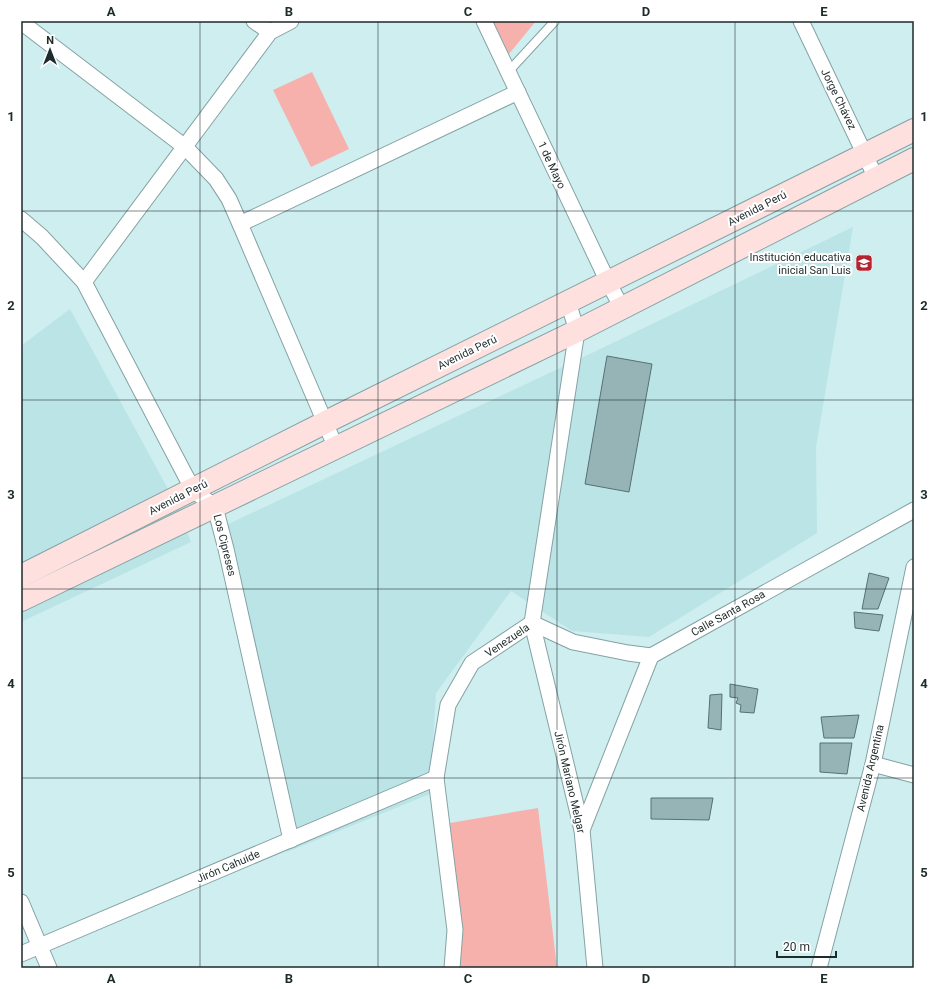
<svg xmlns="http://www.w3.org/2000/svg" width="935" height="989" font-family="Roboto,sans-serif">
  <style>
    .built { fill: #bbe4e7 }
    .green { fill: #f7b1ac }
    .building { fill: #96b4b6; stroke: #557173 }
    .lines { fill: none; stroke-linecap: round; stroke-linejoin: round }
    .lane-casing { stroke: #85a2a4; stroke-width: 10 }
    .street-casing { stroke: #85a2a4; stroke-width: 17 }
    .secondary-casing { stroke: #85a2a4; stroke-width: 24 }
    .lane { stroke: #fff; stroke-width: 8 }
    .street { stroke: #fff; stroke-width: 15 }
    .secondary { stroke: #fee0df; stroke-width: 22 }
    .grid { fill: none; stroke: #1e2a2b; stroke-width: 1; stroke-opacity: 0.55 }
    .labels { text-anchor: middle; stroke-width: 4; stroke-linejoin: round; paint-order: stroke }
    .street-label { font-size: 11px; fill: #1e2a2b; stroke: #fff }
    .poi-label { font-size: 11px; fill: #1e2a2b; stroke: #fff; text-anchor: end }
    .neatline { fill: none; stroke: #1e2a2b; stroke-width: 1.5 }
    .grid-label { font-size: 13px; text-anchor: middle; font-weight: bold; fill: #1e2a2b }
  </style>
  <rect width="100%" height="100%" fill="#ceeef0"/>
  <!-- built -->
  <g class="built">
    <path d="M853 227 816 447 817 533 649 637 572 631 511 591 436 693 430 794 287 852 266 760 218 529 594 352Z"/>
    <path d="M70 309 175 502 191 542 21 622V346Z"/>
  </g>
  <!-- green -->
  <g class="green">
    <path d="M492 21H536L509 54Z"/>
    <path d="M312 72 349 149 311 167 273 90Z"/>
    <path d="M538 808 557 968H460L462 945 450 823Z"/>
  </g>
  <!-- building -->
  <g class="building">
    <path d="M607 356 652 364 629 492 585 484Z"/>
    <path d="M869 573 889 578 878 609H862Z"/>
    <path d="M854 612 883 615 879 631 855 628Z"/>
    <path d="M730 684 758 689 754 713 740 712 741 705 736 703 738 698 730 697Z"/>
    <path d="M722 694 721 730 708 728 710 695Z"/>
    <path d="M859 715 854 738H824L821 717Z"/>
    <path d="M820 743H852L847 774 820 772Z"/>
    <path d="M651 798H713L709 820 651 819Z"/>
  </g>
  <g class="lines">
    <defs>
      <path id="lane" d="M508 72 555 21"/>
      <g id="street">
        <path d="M254 21 270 32"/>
        <path d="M484 21 608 282 622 308"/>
        <path d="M801 21 876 178"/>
        <path d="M21 22 185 147 216 179 229 199 240 224 336 448"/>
        <path d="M21 219 42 237 84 282 193 490 215 507 226 549 291 840"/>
        <path d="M240 224 518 92"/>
        <path d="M84 282 270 32 291 21"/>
        <path d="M568 302 577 331 532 623 582 830 595 968"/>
        <path d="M532 623 573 642 628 653 651 656 914 510"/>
        <path d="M873 764 914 775"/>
        <path d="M582 830 651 656"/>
        <path d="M21 902 49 968"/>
        <path d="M21 954 436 778"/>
        <path d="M452 968 455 930 436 778 448 705 472 663 532 623"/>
        <path d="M819 968 873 764 914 567"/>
      </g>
      <g id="secondary">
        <path d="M21 576 326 422 914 130"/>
        <path d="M21 600 577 331 914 159"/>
      </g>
    </defs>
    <!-- lane casing -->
    <use href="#lane" class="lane-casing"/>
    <!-- street casing -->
    <use href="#street" class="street-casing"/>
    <!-- secondary casing -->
    <use href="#secondary" class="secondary-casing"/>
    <!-- lane -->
    <use href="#lane" class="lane"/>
    <!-- street -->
    <use href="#street" class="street"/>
    <!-- secondary -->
    <use href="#secondary" class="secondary"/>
  </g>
  <!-- grid -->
  <path class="grid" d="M200 21V968M378 21V968M557 21V968M735 21V968M21 211H914M21 400H914M21 589H914M21 778H914"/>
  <!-- icons -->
  <defs>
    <symbol id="school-square" viewBox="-11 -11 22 22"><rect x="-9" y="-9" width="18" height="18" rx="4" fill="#b4232f" stroke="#fff"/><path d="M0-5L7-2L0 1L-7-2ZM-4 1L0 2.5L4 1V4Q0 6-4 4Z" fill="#fff"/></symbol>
  </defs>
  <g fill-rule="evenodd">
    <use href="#school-square" x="854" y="253" width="20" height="20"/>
  </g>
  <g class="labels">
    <!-- street labels -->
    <g class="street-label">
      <text transform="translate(839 99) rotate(64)" y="4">Jorge Chávez</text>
      <text transform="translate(552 165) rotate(65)" y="4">1 de Mayo</text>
      <text transform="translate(757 208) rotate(-27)" y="4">Avenida Perú</text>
      <text transform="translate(467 352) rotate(-26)" y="4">Avenida Perú</text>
      <text transform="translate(178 497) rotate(-27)" y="4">Avenida Perú</text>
      <text transform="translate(225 545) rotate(76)" y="4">Los Cipreses</text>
      <text transform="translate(728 613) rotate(-29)" y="4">Calle Santa Rosa</text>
      <text transform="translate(507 640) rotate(-34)" y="4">Venezuela</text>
      <text transform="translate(870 768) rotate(-77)" y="4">Avenida Argentina</text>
      <text transform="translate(570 782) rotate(77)" y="4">Jirón Mariano Melgar</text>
      <text transform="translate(228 866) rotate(-23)" y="4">Jirón Cahuide</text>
    </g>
    <!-- poi labels -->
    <g class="poi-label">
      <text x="851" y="261">Institución educativa<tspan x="851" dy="13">inicial San Luis</tspan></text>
    </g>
  </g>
  <!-- border -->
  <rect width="935" height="989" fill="none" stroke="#ffffff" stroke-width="44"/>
  <!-- north arrow -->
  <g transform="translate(50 50)" stroke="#ffffff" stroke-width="3" paint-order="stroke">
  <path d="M0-3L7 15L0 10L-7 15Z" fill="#1e2a2b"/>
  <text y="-6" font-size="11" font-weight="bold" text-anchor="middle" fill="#1e2a2b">N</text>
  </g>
  <!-- scale -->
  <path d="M777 951v6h59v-6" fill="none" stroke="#1e2a2b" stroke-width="2"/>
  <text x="783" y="951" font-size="12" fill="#1e2a2b" stroke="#ffffff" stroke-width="3" paint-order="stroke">20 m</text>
  <rect x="22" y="22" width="891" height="945" class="neatline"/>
  <g class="grid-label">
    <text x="111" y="16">A</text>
    <text x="289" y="16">B</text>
    <text x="468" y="16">C</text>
    <text x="646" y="16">D</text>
    <text x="824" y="16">E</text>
    <text x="11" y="121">1</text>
    <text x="924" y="121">1</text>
    <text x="11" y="310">2</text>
    <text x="924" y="310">2</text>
    <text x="11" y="499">3</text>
    <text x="924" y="499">3</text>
    <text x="11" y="688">4</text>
    <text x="924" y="688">4</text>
    <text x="11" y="877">5</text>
    <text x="924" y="877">5</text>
    <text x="111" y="983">A</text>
    <text x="289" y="983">B</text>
    <text x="468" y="983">C</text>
    <text x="646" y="983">D</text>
    <text x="824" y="983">E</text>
  </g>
</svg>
